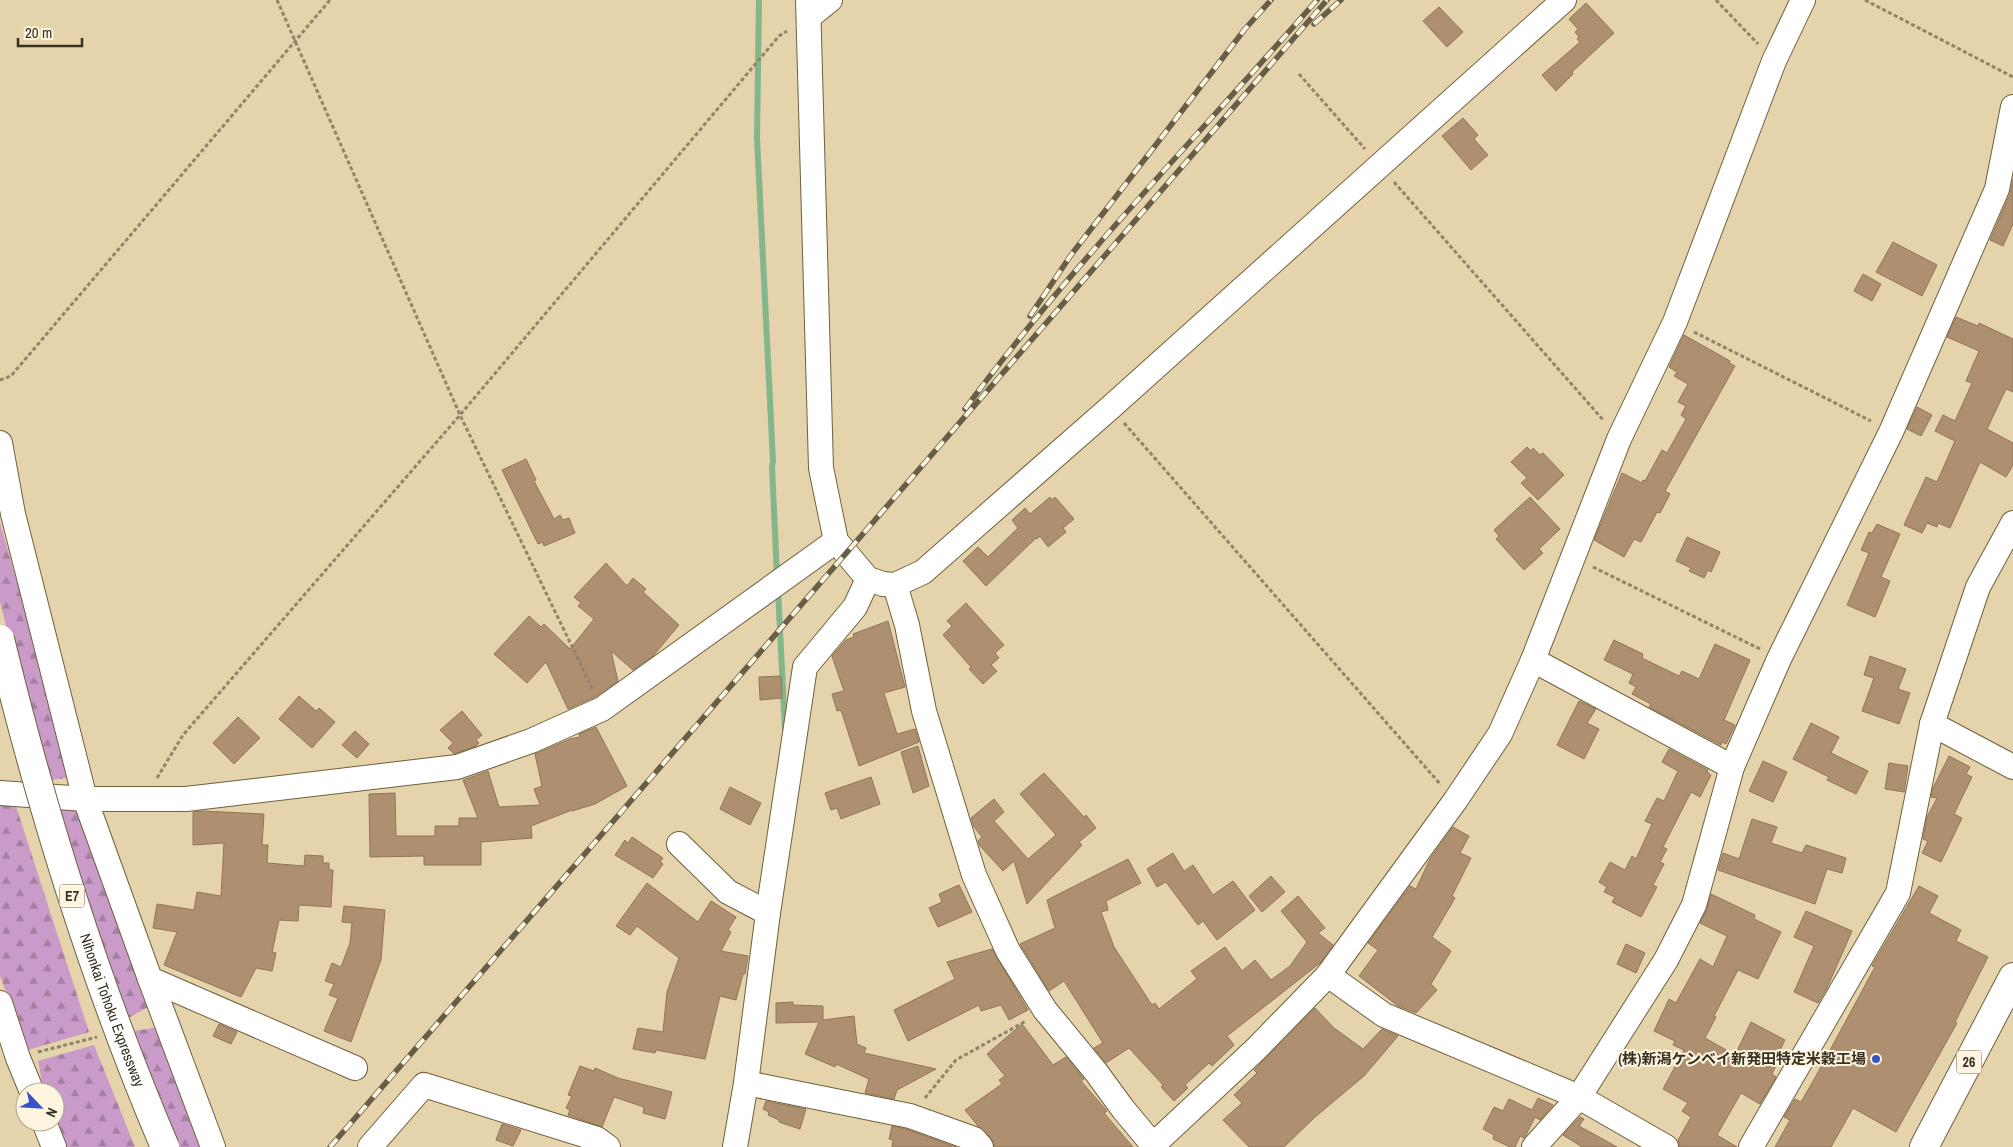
<svg xmlns="http://www.w3.org/2000/svg" width="2013" height="1147" font-family="'Archivo Narrow','Noto Sans JP',sans-serif">
  <style>
    .forest { fill: url(#forest-firs) }
    .lines { fill: none; stroke-linecap: round; stroke-linejoin: round }
    .stream { stroke: #83b68a; stroke-width: 6 }
    .building { fill: #ae9071; stroke: #927557 }
    .minor-casing { stroke: #70613d; stroke-width: 26 }
    .major-casing { stroke: #70613d; stroke-width: 30 }
    .path { stroke: #918469; stroke-width: 3; stroke-dasharray: 4 2.5; stroke-linecap: butt }
    .minor { stroke: #fff; stroke-width: 24 }
    .major { stroke: #fff; stroke-width: 28 }
    .rail-casing { stroke: #685e48; stroke-width: 5.5 }
    .rail { stroke: #fdf5e0; stroke-width: 4; stroke-dasharray: 11; stroke-linecap: butt }
    .highway-bridge-casing { stroke: #70613d; stroke-width: 30; stroke-linecap: butt }
    .highway-bridge { stroke: #fff; stroke-width: 28 }
    .poi-dot { fill: #3754c6; stroke: #fdf5e0; stroke-width: 2 }
    .labels { text-anchor: middle; stroke-width: 4; stroke-linejoin: round; paint-order: stroke }
    .shield { fill: #fdf5e0; stroke: #736c5b; stroke-width: 1 }
    .shield-label { font-size: 14px; font-weight: bold; fill: #383122 }
    .street-label { font-size: 15px; fill: #383122; stroke: #fdf5e0 }
    .poi-label { font-size: 15px; font-weight: bold; fill: #383122; stroke: #fdf5e0; text-anchor: end }
  </style>
  <defs>
    <pattern id="forest-firs" width="22" height="20" patternUnits="userSpaceOnUse" patternTransform="scale(1.25)"><rect width="22" height="20" fill="#ca9bc8"/><path d="M5 1l3.5 6h-7zM16 11l3.5 6h-7z" fill="#a57fa2"/></pattern>
  </defs>
  <rect width="100%" height="100%" fill="#e4d3ab"/>
  <!-- forest -->
  <g class="forest">
    <path d="M0 523 73 777 45 781 0 602Z"/>
    <path d="M0 798 14 800 89 1032 28 1050 0 976Z"/>
    <path d="M51 802 81 806 148 1007 125 1020Z"/>
    <path d="M159 1027 208 1147H173L128 1032Z"/>
    <path d="M94 1045 135 1147H65L55 1121V1092H44L38 1061Z"/>
  </g>
  <g class="lines">
    <!-- stream -->
    <g class="stream">
      <path d="M759 0 757 138 773 462 772 466 777 576"/>
      <path d="M778 589 785 731"/>
    </g>
  </g>
  <!-- building -->
  <g class="building">
    <path d="M1586 3 1614 33 1572 72 1573 74 1556 91 1542 75 1580 42 1577 39 1579 37 1575 32 1578 29 1569 19Z"/>
    <path d="M1439 7 1463 32 1447 47 1423 21Z"/>
    <path d="M1463 118 1478 135 1474 139 1488 155 1471 170 1442 136Z"/>
    <path d="M2013 179V224L2003 246 1990 240 2010 194Z"/>
    <path d="M1893 242 1937 265 1922 296 1876 272Z"/>
    <path d="M1863 274 1881 284 1872 301 1854 291Z"/>
    <path d="M1956 317 1978 326 1979 323 2013 339V392L2006 389 1987 429 2013 443V465L2006 477 1980 462 1950 528 1938 523 1937 527 1927 523 1922 533 1904 525 1926 477 1937 482 1955 441 1935 431 1943 415 1955 421 1972 383 1966 381 1979 351 1947 337Z"/>
    <path d="M1684 335 1730 361 1729 363 1735 366 1665 491 1670 494 1660 513 1657 512 1641 542 1634 539 1624 557 1594 540 1622 473 1642 483 1643 480 1645 481 1662 450 1667 453 1686 419 1681 415 1686 406 1678 402 1688 384 1674 376 1677 372 1669 367Z"/>
    <path d="M1917 407 1932 415 1921 436 1907 429Z"/>
    <path d="M1527 447 1531 451 1533 448 1540 455 1543 453 1564 475 1538 500 1521 483 1527 478 1511 462Z"/>
    <path d="M526 459 536 480 534 481 554 519 560 515 563 520 569 518 575 533 544 546 543 542 538 544 502 470Z"/>
    <path d="M1050 497 1052 500 1055 497 1074 519 1063 528 1066 532 1048 547 1040 536 1037 539 1036 538 986 586 963 561 978 547 988 557 1018 528 1012 520 1025 508 1030 514Z"/>
    <path d="M1530 497 1560 529 1539 549 1543 553 1524 570 1496 539 1499 536 1494 530Z"/>
    <path d="M1877 524 1900 534 1881 577 1890 581 1875 617 1847 605 1869 553 1861 550 1869 532 1872 533Z"/>
    <path d="M1687 537 1720 552 1711 572 1708 570 1704 578 1689 571 1691 568 1676 561Z"/>
    <path d="M606 563 627 586 633 578 646 589 643 592 679 625 653 656 633 670 611 651 618 681 595 697 568 709 546 662 527 683 494 654 529 616 541 627 544 624 570 649 594 619 578 606 581 603 574 597Z"/>
    <path d="M966 603 1004 645 995 653 999 658 991 665 997 671 983 684 969 669 971 667 943 635 952 626 947 621Z"/>
    <path d="M888 621 905 687 884 693 897 734 915 729 919 742 859 766 841 710 837 711 832 694 844 691 832 656 846 640 854 637 853 634Z"/>
    <path d="M1614 640 1643 654 1642 658 1679 676 1682 671 1699 679 1715 644 1750 660 1724 720 1735 725 1726 744 1722 742 1721 745 1649 707 1651 704 1632 694 1636 687 1629 683 1633 674 1604 660Z"/>
    <path d="M1870 656 1906 669 1898 689 1910 693 1899 724 1862 711 1874 678 1864 675Z"/>
    <path d="M781 676 782 698 760 700 759 677Z"/>
    <path d="M299 696 316 711 319 708 335 722 312 748 279 719Z"/>
    <path d="M1579 701 1596 709 1587 723 1599 729 1584 759 1557 745Z"/>
    <path d="M462 711 482 735 476 740 479 743 476 746 454 754 448 748 453 743 440 730Z"/>
    <path d="M238 717 260 738 234 764 213 743Z"/>
    <path d="M1811 723 1839 737 1831 753 1868 771 1856 794 1827 780 1829 777 1793 759Z"/>
    <path d="M596 727 627 786 595 804 572 811V810L531 826 532 838 481 842V865H424V856L370 857 369 794 395 793 396 836H435V826H459V818H478L463 780 488 771 499 807 540 805 534 789 542 786 535 754 570 739 580 737 579 734Z"/>
    <path d="M355 731 369 744 357 758 342 745Z"/>
    <path d="M918 746 929 786 913 793 901 752Z"/>
    <path d="M1669 749 1708 770 1707 772 1711 775 1700 797 1691 792 1663 847 1667 849 1660 862 1664 864 1653 885 1657 887 1641 917 1612 902 1615 897 1604 892 1607 887 1599 882 1610 862 1625 870 1632 856 1636 859 1652 824 1645 821 1657 798 1664 801 1678 771 1662 762Z"/>
    <path d="M1949 756 1970 767 1966 774 1972 777 1954 814 1962 818 1941 862 1922 853 1928 841 1923 839 1927 817 1937 798 1931 797 1933 788Z"/>
    <path d="M1763 761 1787 772 1773 802 1749 791Z"/>
    <path d="M1889 763 1908 766 1904 792 1885 789Z"/>
    <path d="M1044 773 1084 817 1086 815 1096 828 1079 842 1082 845 1027 904 1014 861 1003 871 980 846 978 841 982 837 974 827 971 818 994 799 1004 812 994 821 1028 859 1056 835 1020 794Z"/>
    <path d="M871 777 880 804 841 819 837 808 831 810 825 793Z"/>
    <path d="M730 787 761 803 750 825 720 809Z"/>
    <path d="M202 811 264 814 262 845H268L267 863 304 866 305 855 323 856V863H329V870H333L331 907 299 905 298 921 279 920 272 952 276 953 272 971 256 968 241 997 164 965 177 932 153 928 157 904 194 910 197 892 221 896 224 843 193 845V812Z"/>
    <path d="M1752 819 1777 827 1771 843 1802 853 1806 845 1846 858 1842 873 1827 869 1815 904 1718 870 1723 853 1739 859Z"/>
    <path d="M1453 827 1469 836 1460 853 1471 858 1452 896 1455 898 1432 937 1451 951 1431 984 1437 990 1416 1013 1398 1006 1359 976 1378 950 1368 943 1410 886 1416 889 1430 859Z"/>
    <path d="M632 837 663 858 660 862 663 864 653 878 615 855 625 840 628 843Z"/>
    <path d="M1173 853 1184 871 1193 865 1213 895 1233 881 1255 910 1217 940 1203 921 1198 925 1166 882 1157 887 1147 869Z"/>
    <path d="M1128 859 1141 883 1106 901 1108 910 1101 912 1114 947 1152 1005 1155 1003 1159 1009 1197 979 1191 971 1225 947 1242 971 1255 960 1271 980 1290 966 1307 942 1281 911 1298 896 1325 928 1318 933 1333 945 1320 963 1227 1036 1234 1045 1212 1066 1209 1063 1185 1085 1188 1088 1174 1101 1161 1087 1163 1085 1129 1048 1106 1063 1094 1048 1103 1043 1064 981 1049 991 1020 944 1055 928 1047 900Z"/>
    <path d="M1271 876 1285 892 1262 912 1249 896Z"/>
    <path d="M647 883 698 922 711 901 736 917 728 930 731 932 721 951 748 956 745 974H743L736 1000 720 996 705 1059 656 1050 655 1053 633 1049 638 1028 663 1032 667 992 679 958 637 926 630 935 616 926Z"/>
    <path d="M959 885 972 912 938 927 929 908 942 902 939 894Z"/>
    <path d="M1919 886 1938 896 1929 913 1961 930 1956 941 1988 957 1955 1022 1957 1023 1896 1132 1853 1108 1831 1147H1775L1790 1120 1784 1117 1795 1099 1801 1102 1816 1076 1875 967 1872 966 1876 959Z"/>
    <path d="M1711 894 1755 915 1754 919 1781 932 1758 979 1738 970 1714 1016 1716 1017 1705 1038 1735 1055 1751 1022 1785 1040 1780 1050 1783 1051 1772 1074 1776 1077 1760 1104 1741 1093 1717 1135 1737 1147H1680L1678 1140 1691 1117 1682 1111 1688 1103 1663 1089 1684 1050 1673 1045 1675 1041 1654 1031 1669 999 1676 1003 1700 959 1713 967 1727 936 1700 923 1707 909Z"/>
    <path d="M344 906 385 910 381 960 351 1042 324 1031 338 998 329 995 334 984 325 981 332 963 341 967 350 943 352 923 342 922Z"/>
    <path d="M1806 911 1852 931 1827 988 1818 1003 1794 992 1814 946 1794 937Z"/>
    <path d="M1626 944 1645 953 1636 973 1617 964Z"/>
    <path d="M992 949 1028 1010 1009 1020 1001 1005 981 1011 979 1005 908 1041 894 1010 955 979 947 962Z"/>
    <path d="M793 1002V1005L823 1006V1020L854 1016 857 1044 866 1048 864 1053 936 1069 897 1090 894 1099 865 1093 869 1079 836 1064 835 1067 805 1054 819 1022 776 1023V1003Z"/>
    <path d="M1315 1008 1334 1028 1363 1049 1382 1029 1398 1036 1364 1076 1315 1117 1284 1147H1249L1223 1120 1242 1103 1234 1095 1257 1073 1254 1070Z"/>
    <path d="M219 1024 237 1032 231 1044 213 1036Z"/>
    <path d="M1022 1024 1053 1065 1066 1057 1084 1079 1081 1081 1107 1111 1104 1113 1133 1147H995L991 1138 978 1126 965 1110 1002 1084 999 1080 1005 1076 987 1054Z"/>
    <path d="M580 1066 594 1071 595 1068 618 1078 672 1092 665 1119 643 1113 644 1107 614 1097 602 1127 568 1115 570 1110 566 1108 572 1096 568 1095Z"/>
    <path d="M1538 1098 1553 1105 1540 1120 1535 1117 1526 1135 1524 1138 1520 1136 1515 1147H1510L1493 1139 1494 1135 1483 1129 1494 1107 1503 1111 1509 1099 1532 1110Z"/>
    <path d="M766 1101 806 1109 800 1129 779 1122V1120L768 1115 769 1112 763 1109Z"/>
    <path d="M1580 1117 1584 1119 1579 1126 1617 1147H1582L1563 1135Z"/>
    <path d="M502 1124 521 1130 513 1146 496 1140Z"/>
    <path d="M892 1126 906 1129 956 1147H892L893 1140 889 1139Z"/>
  </g>
  <g class="lines">
    <defs>
      <g id="minor">
        <path d="M808 0 821 468 836 541 868 579 883 584 895 585 923 572 1111 407 1564 0"/>
        <path d="M809 17 830 0"/>
        <path d="M0 443 13 514 85 799 150 979 355 1068"/>
        <path d="M895 585 907 625 924 711 974 875 1008 951 1045 1010 1096 1072 1123 1109 1153 1145"/>
        <path d="M1533 660 1732 767"/>
        <path d="M1932 724 2013 767"/>
        <path d="M0 793 85 799H186L457 767 531 741 602 709 836 541"/>
        <path d="M679 844 728 892 768 913"/>
        <path d="M1328 975 1384 1015 1579 1097 1666 1147"/>
        <path d="M150 979 213 1147"/>
        <path d="M0 1003 18 1058 32 1092"/>
        <path d="M746 1083 910 1116 974 1139 981 1147"/>
        <path d="M44 1122 54 1147"/>
        <path d="M370 1147 424 1085 597 1139 608 1147"/>
        <path d="M735 1147 746 1083 768 913 805 667 855 607 868 579"/>
        <path d="M1151 1147 1256 1049 1328 975 1455 801 1500 734 1533 660 1619 439 1675 322 1774 61 1803 0"/>
        <path d="M1534 1147 1579 1097 1666 960 1694 905 1732 767 1779 659 1891 432 1997 189 2013 107"/>
        <path d="M1751 1147 1898 893 1932 724 1978 587 2013 523"/>
      </g>
      <path id="major" d="M1924 1147 2013 977"/>
    </defs>
    <!-- minor casing -->
    <use href="#minor" class="minor-casing"/>
    <!-- major casing -->
    <use href="#major" class="major-casing"/>
    <!-- path -->
    <g class="path">
      <path d="M277 0 460 415 593 690"/>
      <path d="M1716 0 1758 44"/>
      <path d="M1865 0 2013 77"/>
      <path d="M1299 74 1365 149"/>
      <path d="M1394 182 1604 421"/>
      <path d="M1694 332 1871 421"/>
      <path d="M0 380 11 376 330 0"/>
      <path d="M1124 423 1441 785"/>
      <path d="M1593 567 1760 649"/>
      <path d="M157 778 183 735 460 415 779 36 787 31"/>
      <path d="M38 1052 97 1037"/>
      <path d="M925 1098 956 1060 1026 1021"/>
    </g>
    <!-- minor -->
    <use href="#minor" class="minor"/>
    <!-- major -->
    <use href="#major" class="major"/>
    <defs>
      <g id="rail">
        <path d="M1314 24 1341 0"/>
        <path d="M1030 316 1071 255 1245 29 1271 0"/>
        <path d="M965 409C1072 264 1199 135 1317 0"/>
        <path d="M330 1147 1327 0"/>
      </g>
    </defs>
    <!-- rail casing -->
    <use href="#rail" class="rail-casing"/>
    <!-- rail -->
    <use href="#rail" class="rail"/>
    <defs>
      <g id="highway-bridge">
        <path id="s1" d="M0 639C42 812 95 983 165 1147"/>
      </g>
    </defs>
    <!-- highway-bridge casing -->
    <use href="#highway-bridge" class="highway-bridge-casing"/>
    <!-- highway-bridge -->
    <use href="#highway-bridge" class="highway-bridge"/>
  </g>
  <!-- markers -->
  <circle class="poi-dot" cx="1876" cy="1059" r="5"/>
  <g class="labels">
    <!-- shield labels -->
    <g class="shield">
      <rect x="59.5" y="884.5" width="25" height="23" rx="4"/>
      <rect x="1956.5" y="1050.5" width="25" height="23" rx="4"/>
    </g>
    <g class="shield-label">
      <text x="72" y="901">E7</text>
      <text x="1969" y="1067">26</text>
    </g>
    <!-- street labels -->
    <g class="street-label">
      <text dy="5" stroke="none"><textPath href="#s1" startOffset="388">Nihonkai Tohoku Expressway</textPath></text>
    </g>
    <!-- poi labels -->
    <g class="poi-label">
      <text x="1866" y="1064">(株)新潟ケンベイ新発田特定米穀工場</text>
    </g>
  </g>
  <!-- north arrow -->
  <g transform="translate(40 1107) rotate(115)"><circle r="24" fill="#fdf5e0" stroke="#aea794"/>
  <path d="M0-4L9 19L0 12L-9 19Z" fill="#3754c6"/>
  <text y="-8" font-size="14" font-weight="bold" text-anchor="middle" fill="#383122">N</text>
  </g>
  <!-- scale -->
  <path d="M18 38v8h64v-8" fill="none" stroke="#383122" stroke-width="2.5"/>
  <text x="25" y="38" font-size="15" fill="#383122" stroke="#fdf5e0" stroke-width="4" paint-order="stroke">20 m</text>
</svg>
